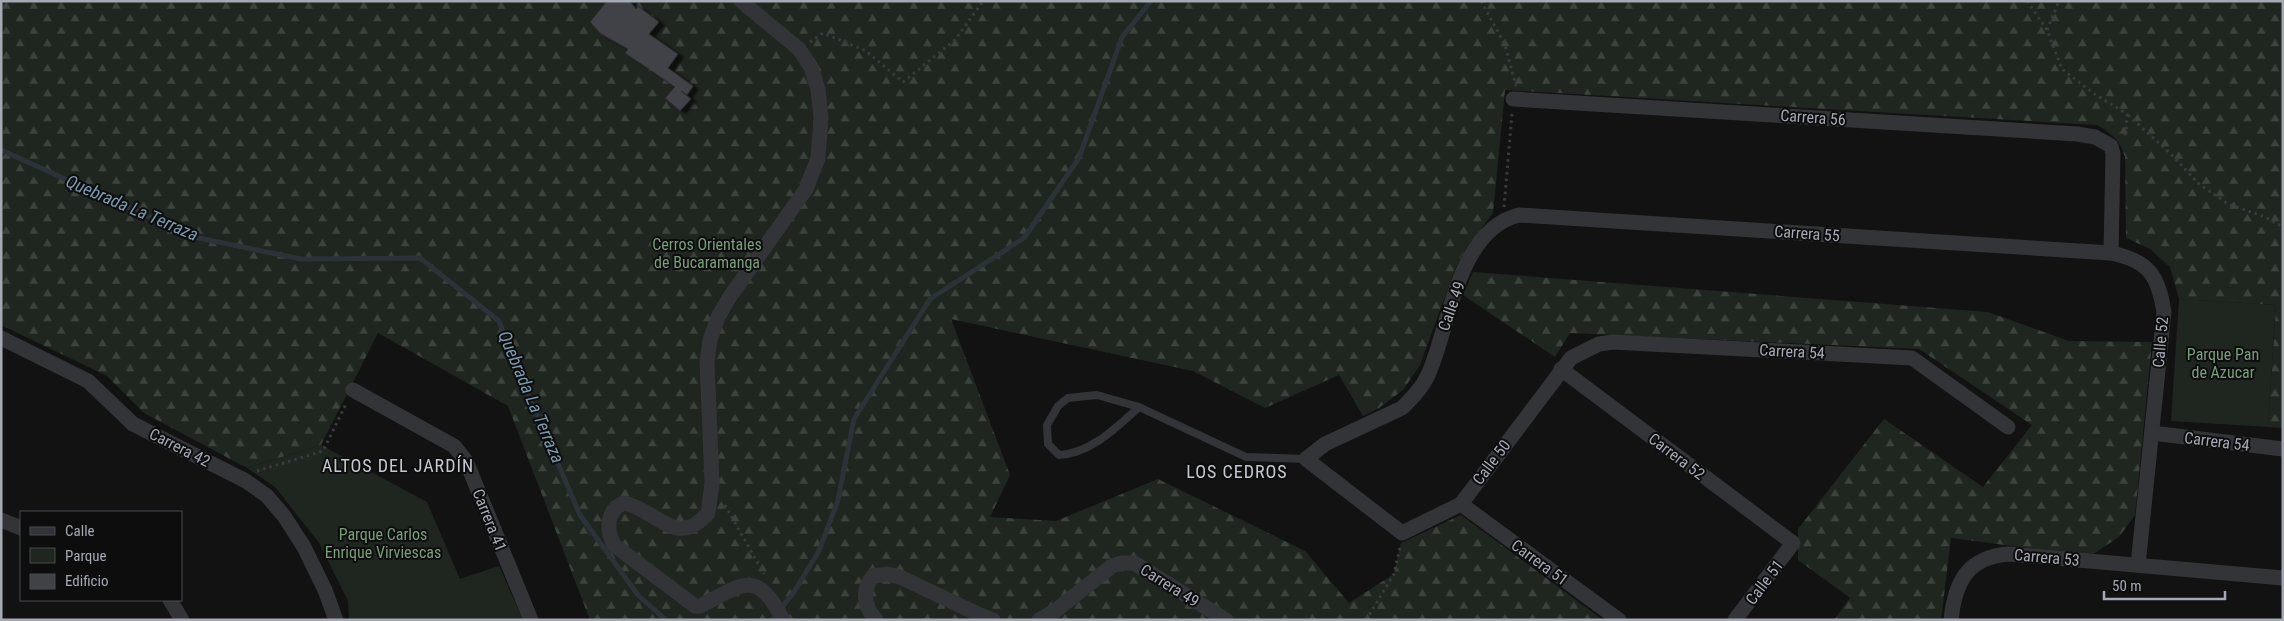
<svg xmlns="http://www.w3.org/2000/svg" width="2284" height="621" font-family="'Roboto Condensed',sans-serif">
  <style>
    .forest { fill: url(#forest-firs) }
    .park { fill: #1e261f }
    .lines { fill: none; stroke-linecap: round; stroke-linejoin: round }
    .stream { stroke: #2b3339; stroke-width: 5 }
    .building { fill: #414246; stroke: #2c2c2f; filter: url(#shadow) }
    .path { stroke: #393b3f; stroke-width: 3; stroke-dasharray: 2.5 4; stroke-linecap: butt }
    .lane { stroke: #333438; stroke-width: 8 }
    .street { stroke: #333438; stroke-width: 15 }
    .labels { text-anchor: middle; stroke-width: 4; stroke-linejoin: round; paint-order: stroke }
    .street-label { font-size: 16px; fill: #a4a9b4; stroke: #0d0d0e }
    .park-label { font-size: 16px; fill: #7b9e7c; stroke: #0d0d0e }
    .water-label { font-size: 18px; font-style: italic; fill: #7b98ae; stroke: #0d0d0e }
    .neighbourhood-label { font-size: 18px; letter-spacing: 1px; fill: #c5c8d0; stroke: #0d0d0e }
  </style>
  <defs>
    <pattern id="forest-firs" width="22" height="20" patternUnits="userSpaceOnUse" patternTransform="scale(1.25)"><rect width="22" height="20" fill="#1e261f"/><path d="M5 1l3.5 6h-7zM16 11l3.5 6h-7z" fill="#3c433d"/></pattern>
    <filter id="shadow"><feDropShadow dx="5.5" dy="3" stdDeviation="1" flood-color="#0009"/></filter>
  </defs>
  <rect width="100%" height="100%" fill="#121213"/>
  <!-- forest -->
  <g class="forest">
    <path d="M1 1H2283V428L2268 427 2276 305 2179 299 2170 267 2150 249 2126 238 2125 157C2120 140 2112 134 2097 125L1505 90 1493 213 1466 248 1455 269 1420 365 1403 390 1379 408 1363 416 1339 375 1265 408 1193 371 951 319 1010 475 990 517 1056 521 1158 479 1305 551 1349 603 1394 574 1401 543 1461 515 1603 620H590L508 406 378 333 321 445 247 468 144 413 107 376 1 325Z"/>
    <path d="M1473 272 1988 312 2069 341 2152 342 2135 515 2119 537 2090 556 1951 538 1941 620H1834L1850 598 1798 560V529L1884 419 1983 487 2032 425 1919 349 1570 333 1555 357 1463 295Z"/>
  </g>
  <!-- park -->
  <g class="park">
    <path d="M2179 299 2276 305 2268 427 2171 421Z"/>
    <path d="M321 445 427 502 460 579 499 566 523 620H349L348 601 319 543 275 487 247 468Z"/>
  </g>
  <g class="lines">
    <!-- stream -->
    <g class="stream">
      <path d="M1 150 194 237 301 259 420 258 499 321 520 375 580 515 638 595 666 620"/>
      <path d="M772 620 794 592 819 551 838 500 854 419 930 299 1024 238 1079 158 1122 37 1151 1"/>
    </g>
  </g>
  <!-- building -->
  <path class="building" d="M607 1H630L636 9 638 6 659 22 649 34 678 54 668 68 693 86 687 95 681 91 691 99 680 111 665 98 675 87 625 53 628 49 601 34 590 22Z"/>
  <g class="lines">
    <!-- path -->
    <g class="path">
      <path d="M1481 1 1505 45 1516 86"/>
      <path d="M2027 1 2047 30 2062 69 2093 93 2127 114 2126 133 2123 136"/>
      <path d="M2047 30 2059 1"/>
      <path d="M810 42 823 33 866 51 903 82 955 40 983 1"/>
      <path d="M2128 115 2171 154 2199 184 2228 204 2265 217 2283 227"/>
      <path d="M1504 207 1512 114"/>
      <path d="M257 471 323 451 347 402"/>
      <path d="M725 505 764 574"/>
      <path d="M1366 620 1394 574 1400 547"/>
    </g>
    <!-- lane -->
    <path class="lane" d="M1139 407C1117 427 1090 454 1059 455L1048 444 1047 425 1058 406 1068 398 1097 395 1139 407 1246 457 1306 459"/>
    <!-- street -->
    <g class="street">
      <path d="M741 1 799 49 811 67 818 89 821 118 818 158 806 189 729 298 718 317 710 340 707 362 712 483 708 513C677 550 656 509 624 503 606 510 606 530 614 545L695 606H700C743 584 757 568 783 620"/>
      <path d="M1513 99 2077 134 2095 137 2111 146 2113 154 2111 253"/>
      <path d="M1 338 88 381 133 424 246 481 267 496 284 516 304 547 325 590 336 620"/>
      <path d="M1561 369 1793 543 1735 620"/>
      <path d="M353 390 454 446 466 461 531 620"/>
      <path d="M2008 427 1912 358 1613 342 1599 344 1571 358 1461 504 1402 533 1306 459 1325 444 1402 408C1412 398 1422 388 1428 375 1450 326 1457 230 1519 215L2111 253C2150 261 2158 276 2164 312L2138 565"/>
      <path d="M2152 433 2283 449"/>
      <path d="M1461 504 1619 620"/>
      <path d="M1 520 21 528"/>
      <path d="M170 600 182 620"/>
      <path d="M876 620C864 606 861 591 873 576L888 574 900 577 980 615 993 620"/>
      <path d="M1039 620 1055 611 1112 566 1121 563H1134L1226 620"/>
      <path d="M1951 620C1955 581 1968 557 2009 554L2283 578"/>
    </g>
  </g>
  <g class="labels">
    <!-- street labels -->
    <g class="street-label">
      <text transform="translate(1813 117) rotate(4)" y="6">Carrera 56</text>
      <text transform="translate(1807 233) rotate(4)" y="6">Carrera 55</text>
      <text transform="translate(1451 306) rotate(-71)" y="6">Calle 49</text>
      <text transform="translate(2160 342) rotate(-85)" y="6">Calle 52</text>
      <text transform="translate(1792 351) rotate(3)" y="6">Carrera 54</text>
      <text transform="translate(2217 441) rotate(7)" y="6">Carrera 54</text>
      <text transform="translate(180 447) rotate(27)" y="6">Carrera 42</text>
      <text transform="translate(1677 456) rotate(37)" y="6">Carrera 52</text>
      <text transform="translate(1491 462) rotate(-53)" y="6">Calle 50</text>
      <text transform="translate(490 520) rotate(68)" y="6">Carrera 41</text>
      <text transform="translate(2047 557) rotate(5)" y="6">Carrera 53</text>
      <text transform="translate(1540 562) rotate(36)" y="6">Carrera 51</text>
      <text transform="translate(1764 582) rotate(-53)" y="6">Calle 51</text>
      <text transform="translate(1170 585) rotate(32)" y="6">Carrera 49</text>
    </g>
    <!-- park labels -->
    <g class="park-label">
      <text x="707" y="250">Cerros Orientales<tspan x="707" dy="18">de Bucaramanga</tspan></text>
      <text x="2223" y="360">Parque Pan<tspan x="2223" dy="18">de Azucar</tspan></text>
      <text x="383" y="540">Parque Carlos<tspan x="383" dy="18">Enrique Virviescas</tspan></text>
    </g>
    <!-- water labels -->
    <g class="water-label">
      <text transform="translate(132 208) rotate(23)" y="6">Quebrada La Terraza</text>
      <text transform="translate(531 397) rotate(67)" y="6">Quebrada La Terraza</text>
    </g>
    <!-- neighbourhood labels -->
    <g class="neighbourhood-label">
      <text x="398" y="472">ALTOS DEL JARDÍN</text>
      <text x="1237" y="478">LOS CEDROS</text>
    </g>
  </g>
  <!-- border -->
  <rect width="2284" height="621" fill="none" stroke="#a4a9b4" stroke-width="5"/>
  <!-- legend -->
  <rect x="20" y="511" width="162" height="90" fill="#0d0d0e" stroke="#494b50"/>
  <rect x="30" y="527" width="25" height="8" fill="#333438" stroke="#494b50"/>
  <text x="65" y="536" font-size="15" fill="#a4a9b4">Calle</text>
  <rect x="30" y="548" width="25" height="15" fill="#1e261f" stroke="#494b50"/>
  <text x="65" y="561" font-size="15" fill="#a4a9b4">Parque</text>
  <rect x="30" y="574" width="25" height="15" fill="#414246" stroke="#494b50"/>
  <text x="65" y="586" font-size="15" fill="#a4a9b4">Edificio</text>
  <!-- scale -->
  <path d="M2104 591v8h121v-8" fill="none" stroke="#a4a9b4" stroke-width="2.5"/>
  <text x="2112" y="591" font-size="15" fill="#a4a9b4" stroke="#0d0d0e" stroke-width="4" paint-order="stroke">50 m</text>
</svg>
